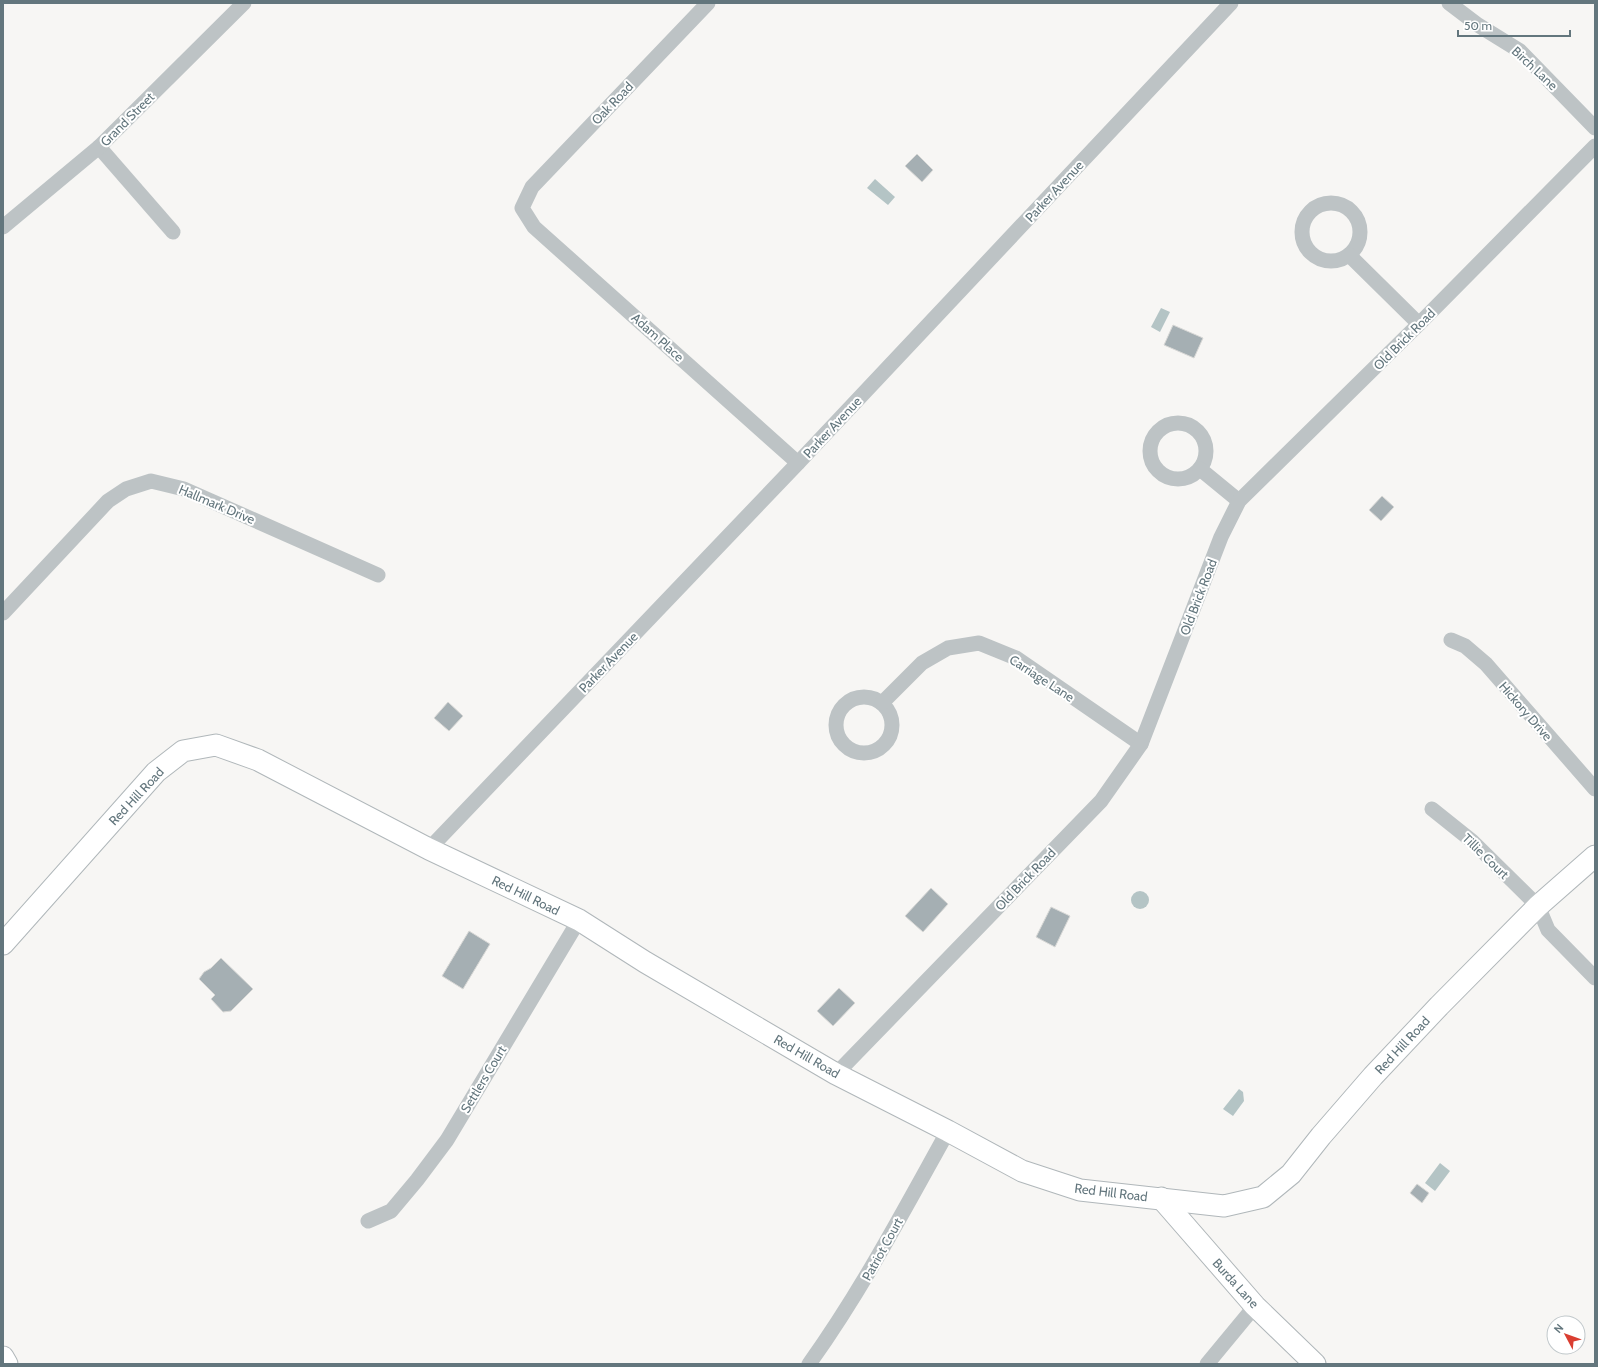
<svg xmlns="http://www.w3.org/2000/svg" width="1598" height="1367" font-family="Cabin,sans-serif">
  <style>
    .water { fill: #b4c4c5 }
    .building { fill: #a5afb3; stroke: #d8d8d6 }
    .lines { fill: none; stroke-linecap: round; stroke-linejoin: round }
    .secondary-casing { stroke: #b0b7ba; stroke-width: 23 }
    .street { stroke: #bdc3c5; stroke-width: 15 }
    .secondary { stroke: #fff; stroke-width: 21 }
    .labels { text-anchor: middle; stroke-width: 4; stroke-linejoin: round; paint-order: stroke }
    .street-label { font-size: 13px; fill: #63767d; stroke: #fff }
  </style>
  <rect width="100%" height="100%" fill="#f7f6f4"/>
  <!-- water -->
  <g class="water">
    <path d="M875 179 895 197 888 205 867 188Z"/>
    <path d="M1161 308 1170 312 1160 332 1151 327Z"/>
    <circle cx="1140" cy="900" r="9"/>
    <path d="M1239 1089 1243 1092 1244 1101 1233 1116 1223 1109Z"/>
    <path d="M1440 1163 1450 1171 1435 1191 1425 1183Z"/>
  </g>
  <!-- building -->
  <g class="building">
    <path d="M917 154 933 170 922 182 905 166Z"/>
    <path d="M1173 325 1203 338 1194 358 1164 345Z"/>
    <path d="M1382 496 1394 507 1381 521 1369 510Z"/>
    <path d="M448 702 463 716 449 731 434 718Z"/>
    <path d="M931 888 948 904 923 932 905 916Z"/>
    <path d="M1051 907 1070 916 1055 947 1036 937Z"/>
    <path d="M469 931 490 944 463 989 442 976Z"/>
    <path d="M221 958 253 989 231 1011 223 1012 211 999 215 995 199 979 204 972 211 968Z"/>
    <path d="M839 988 855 1003 833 1026 817 1011Z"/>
    <path d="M1417 1184 1429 1193 1422 1203 1410 1193Z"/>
  </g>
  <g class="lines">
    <defs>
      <g id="secondary">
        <path d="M3 944 156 772 183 751 216 745 258 760 429 849 579 920 645 962 836 1074 948 1131 1022 1171 1080 1190 1224 1206 1263 1197 1291 1174 1321 1136 1373 1076 1439 1006 1538 906 1595 856"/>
        <path d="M1161 1198 1255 1306 1315 1364"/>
        <path d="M3 1357 7 1364"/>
      </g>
    </defs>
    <!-- secondary casing -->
    <use href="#secondary" class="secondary-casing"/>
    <!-- street -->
    <g class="street">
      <path d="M708 3 532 187 522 208 534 227 798 463"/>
      <path d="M1449 3 1478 25 1520 51 1595 128"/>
      <path d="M99 147 173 232"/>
      <circle cx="1331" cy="232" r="29"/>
      <path d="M3 227 99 147 244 3"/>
      <path d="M1349 255 1419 324"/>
      <circle cx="1178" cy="451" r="28"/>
      <path d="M1200 469 1239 501"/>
      <path d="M3 613 108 501 126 489 151 481 184 489 378 575"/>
      <path d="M1451 640 1465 646 1486 664 1595 789"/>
      <circle cx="864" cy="725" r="28"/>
      <path d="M882 703 922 663 948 648 979 643 1016 658 1141 744"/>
      <path d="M1432 809 1472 841 1538 906 1548 930 1595 978"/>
      <path d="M429 849 798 463 1231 3"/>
      <path d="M836 1074 1101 801 1141 744 1221 537 1239 501 1419 324 1595 146"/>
      <path d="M368 1221 391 1211 417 1180 447 1140 579 920"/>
      <path d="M809 1364C862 1290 904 1210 948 1131"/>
      <path d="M1207 1364 1255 1306"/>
    </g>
    <!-- secondary -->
    <use href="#secondary" class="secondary"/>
  </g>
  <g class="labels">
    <!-- street labels -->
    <g class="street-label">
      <text transform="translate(1535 68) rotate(43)" y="5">Birch Lane</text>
      <text transform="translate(612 103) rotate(-46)" y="5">Oak Road</text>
      <text transform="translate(127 119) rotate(-45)" y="5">Grand Street</text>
      <text transform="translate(1054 191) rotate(-47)" y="5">Parker Avenue</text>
      <text transform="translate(658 337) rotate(42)" y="5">Adam Place</text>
      <text transform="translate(1404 339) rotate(-45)" y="5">Old Brick Road</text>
      <text transform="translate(832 427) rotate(-47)" y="5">Parker Avenue</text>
      <text transform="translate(217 504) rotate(23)" y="5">Hallmark Drive</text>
      <text transform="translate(1198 597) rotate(-69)" y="5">Old Brick Road</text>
      <text transform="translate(608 662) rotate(-46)" y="5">Parker Avenue</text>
      <text transform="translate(1042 678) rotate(33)" y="5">Carriage Lane</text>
      <text transform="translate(1526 711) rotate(49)" y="5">Hickory Drive</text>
      <text transform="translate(136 796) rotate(-47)" y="5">Red Hill Road</text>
      <text transform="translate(1486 856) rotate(44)" y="5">Tillie Court</text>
      <text transform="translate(1025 879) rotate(-46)" y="5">Old Brick Road</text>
      <text transform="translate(526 895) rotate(26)" y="5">Red Hill Road</text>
      <text transform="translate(1402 1045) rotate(-47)" y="5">Red Hill Road</text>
      <text transform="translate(807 1056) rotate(30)" y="5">Red Hill Road</text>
      <text transform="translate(483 1079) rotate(-59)" y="5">Settlers Court</text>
      <text transform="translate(1111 1192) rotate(7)" y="5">Red Hill Road</text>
      <text transform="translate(882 1249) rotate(-61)" y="5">Patriot Court</text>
      <text transform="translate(1236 1283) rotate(48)" y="5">Burda Lane</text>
    </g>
  </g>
  <!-- border -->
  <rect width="1598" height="1367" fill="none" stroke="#63767d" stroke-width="8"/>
  <!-- north arrow -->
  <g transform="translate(1566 1335) rotate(311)"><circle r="19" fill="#ffffff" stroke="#c1c8cb"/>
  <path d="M0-3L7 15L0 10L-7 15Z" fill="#da3e31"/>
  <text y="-6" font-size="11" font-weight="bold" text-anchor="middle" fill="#63767d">N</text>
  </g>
  <!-- scale -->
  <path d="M1458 30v6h112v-6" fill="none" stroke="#63767d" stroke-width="2"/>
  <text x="1464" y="30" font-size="12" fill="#63767d" stroke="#ffffff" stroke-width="3" paint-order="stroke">50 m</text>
</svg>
